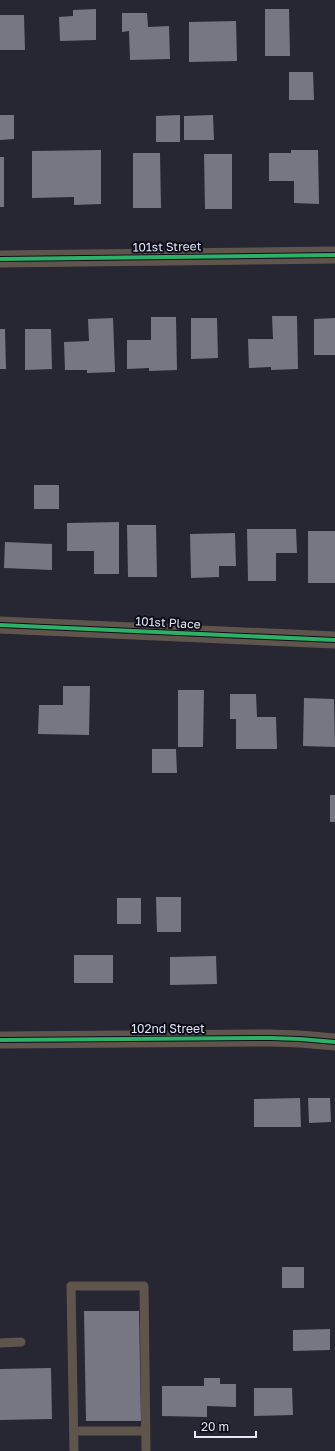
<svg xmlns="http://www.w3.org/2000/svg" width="335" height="1451" font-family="'Golos Text',sans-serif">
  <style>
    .building { fill: #767783 }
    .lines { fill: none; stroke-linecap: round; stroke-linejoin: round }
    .service { stroke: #60554c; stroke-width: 9 }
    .minor { stroke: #60554c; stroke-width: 17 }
    .cycleway-casing { stroke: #0c0d17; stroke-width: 6 }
    .cycleway { stroke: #2db169; stroke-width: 4 }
    .labels { text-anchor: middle; stroke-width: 4; stroke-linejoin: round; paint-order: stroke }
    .street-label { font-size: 12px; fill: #e4e7f7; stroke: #0c0d17 }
  </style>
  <rect width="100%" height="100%" fill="#262733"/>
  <!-- building -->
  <g class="building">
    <path d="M96 9V40L60 41 59 17 73 16V10Z"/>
    <path d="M265 9H289L290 56H265Z"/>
    <path d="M122 13H147L148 27 169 26 170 59 130 60 129 31 122 32Z"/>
    <path d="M0 15H24L25 50H0Z"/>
    <path d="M236 21 237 61 189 62V22Z"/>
    <path d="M289 72H313L314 100H289Z"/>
    <path d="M0 115H14V139L0 140Z"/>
    <path d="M180 115V142H156V116Z"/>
    <path d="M213 115 214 140H184V116Z"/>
    <path d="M101 150V204L74 205V197L32 198V151Z"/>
    <path d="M291 150H318L319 204 294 203V181H269V153H291Z"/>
    <path d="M133 153H160L161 208H133Z"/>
    <path d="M204 154H232V209H205Z"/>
    <rect x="0" y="157" width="4" height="50"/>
    <path d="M272 316H297L298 369 271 370V367L249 368 248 339H273Z"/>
    <path d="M151 317H176L177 370 149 371V368L127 369V340H151Z"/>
    <path d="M113 318 115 372 87 373V370H65L64 342 89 341 88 319Z"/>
    <path d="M191 318H217L218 358 191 359Z"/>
    <path d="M335 318V355H314V319Z"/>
    <path d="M0 329H5L6 369H0Z"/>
    <path d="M25 329H51L52 369 25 370Z"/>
    <rect x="34" y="485" width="25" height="24"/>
    <path d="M119 522V574H94V551H67V523Z"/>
    <path d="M127 525H156L157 577H128Z"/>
    <path d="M247 529H296L297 553H276V581H248Z"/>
    <rect x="308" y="531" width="27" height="52"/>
    <path d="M235 533 236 566H219V577L191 578 190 534Z"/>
    <path d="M5 542 52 544V570L4 568Z"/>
    <path d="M63 686H90L89 735 38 734 39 705H63Z"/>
    <path d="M178 690H204L203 747H178Z"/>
    <path d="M230 694H256L257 717H276L277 749H236V719H230Z"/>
    <path d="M304 698 334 699 335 747 303 746Z"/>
    <path d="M152 749H176L177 773H152Z"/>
    <rect x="330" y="795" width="5" height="27"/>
    <path d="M156 897H181V932H157Z"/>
    <rect x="117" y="898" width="24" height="26"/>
    <rect x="74" y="955" width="39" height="28"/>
    <path d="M216 956 217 984 170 985V957Z"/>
    <path d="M300 1098 301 1127H254V1099Z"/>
    <path d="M308 1098H330L331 1122 309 1123Z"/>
    <rect x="282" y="1267" width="22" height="21"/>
    <path d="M84 1311H139L141 1421H86Z"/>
    <path d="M330 1329V1350L293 1351V1330Z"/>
    <path d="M51 1368 52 1419 0 1420V1369Z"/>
    <path d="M204 1378H220V1384H236V1407L207 1406V1417L162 1416V1386H204Z"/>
    <path d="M254 1388H292L293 1415 254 1416Z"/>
  </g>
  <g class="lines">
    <!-- service -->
    <g class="service">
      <path d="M0 1343 21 1342"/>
      <path d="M74 1431H145"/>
      <path d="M74 1451 71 1286H144L146 1451"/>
    </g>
    <!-- minor -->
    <g class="minor">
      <path d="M0 259 335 255"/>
      <path d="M0 625 335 640"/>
      <path d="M0 1040 270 1038 300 1039 335 1042"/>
    </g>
    <defs>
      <g id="cycleway">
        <path d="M0 259 335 255"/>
        <path d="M0 625 335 640"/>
        <path d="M0 1040 270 1038 300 1039 335 1042"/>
      </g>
    </defs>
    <!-- cycleway casing -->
    <use href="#cycleway" class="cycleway-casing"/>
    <!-- cycleway -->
    <use href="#cycleway" class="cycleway"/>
  </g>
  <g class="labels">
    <!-- street labels -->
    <g class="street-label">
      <text transform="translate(167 247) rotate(-1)" y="4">101st Street</text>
      <text transform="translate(168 623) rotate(3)" y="4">101st Place</text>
      <text x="168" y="1033">102nd Street</text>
    </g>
  </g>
  <!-- scale -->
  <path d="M195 1431v6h61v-6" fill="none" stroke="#e4e7f7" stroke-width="2"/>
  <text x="201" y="1431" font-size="12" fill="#e4e7f7" stroke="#0c0d17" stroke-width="3" paint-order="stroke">20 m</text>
</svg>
